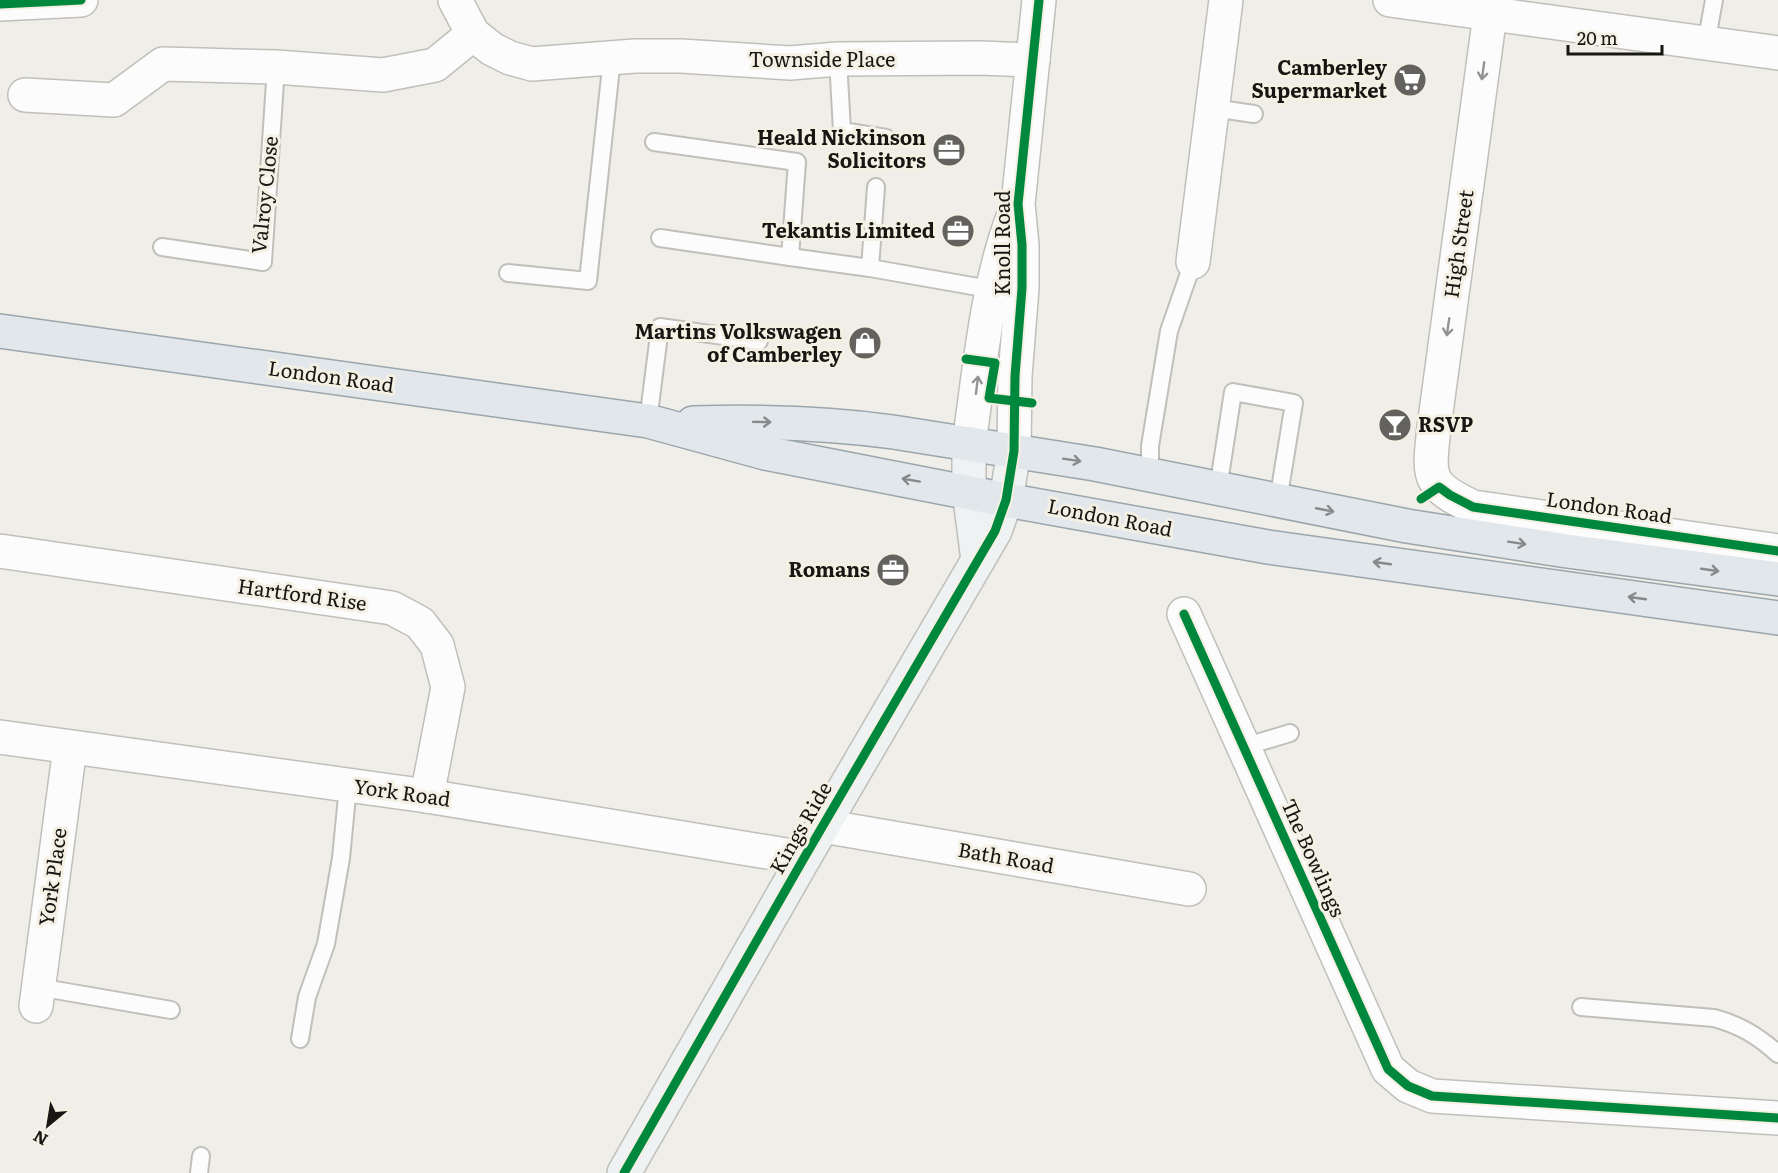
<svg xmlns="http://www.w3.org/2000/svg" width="1778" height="1173" font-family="Literata,serif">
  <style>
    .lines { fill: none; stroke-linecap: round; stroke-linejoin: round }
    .lane-casing { stroke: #c0bfba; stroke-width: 20 }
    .street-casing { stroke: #c0bfba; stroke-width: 36 }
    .secondary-casing { stroke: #c0bfba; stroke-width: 36 }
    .primary-casing { stroke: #9aa6ab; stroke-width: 36 }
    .lane { stroke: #fdfcfc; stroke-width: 16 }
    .street { stroke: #fdfcfc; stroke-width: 33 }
    .secondary { stroke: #eef2f3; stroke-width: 33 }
    .primary { stroke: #e1e7eb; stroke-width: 33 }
    .cycleway-casing { stroke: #f4f0e4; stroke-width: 13 }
    .cycleway { stroke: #00873e; stroke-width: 9 }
    .oneway { stroke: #969493 }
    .oneway2 { stroke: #87898a }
    .labels { text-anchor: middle; stroke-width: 6; stroke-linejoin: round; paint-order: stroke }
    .street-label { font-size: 20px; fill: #181613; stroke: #f4f0e4 }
    .poi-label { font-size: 20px; font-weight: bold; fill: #181613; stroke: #f4f0e4; text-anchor: end }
  </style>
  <rect width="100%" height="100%" fill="#f0eee8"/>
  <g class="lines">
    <defs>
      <g id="lane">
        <path d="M1706 44 1714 0"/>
        <path d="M838 59 842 131 886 138"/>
        <path d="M1213 108 1254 114"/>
        <path d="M654 142 797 162 790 257 660 238"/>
        <path d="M162 247 263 262 276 67"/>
        <path d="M790 257 870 268 978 287 997 288"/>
        <path d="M870 268 876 187"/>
        <path d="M508 273 588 281 612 58"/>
        <path d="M648 421 660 327 759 341"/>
        <path d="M1150 474V446L1169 331 1193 262"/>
        <path d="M1218 489 1233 392 1294 403 1278 501"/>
        <path d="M1244 747 1290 733"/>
        <path d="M38 987 171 1010"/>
        <path d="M1581 1007 1714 1018C1740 1025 1758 1036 1778 1054"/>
        <path d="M300 1039 307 997 326 944 341 858 348 786"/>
        <path d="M199 1173 201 1156"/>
      </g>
      <g id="street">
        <path d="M455 0 473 34 492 49 510 58 532 64 635 56H681L790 63 838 59 980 58 1033 60"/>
        <path d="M1390 0 1778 53"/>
        <path d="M1492 0 1434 427C1429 476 1425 485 1473 507L1778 551"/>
        <path d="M0 4 81 0"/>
        <path d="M25 95 114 100 163 64 276 67 383 75 435 65 473 34"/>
        <path d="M1193 262 1226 0"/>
        <path d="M969 443C980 368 986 289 1013 217"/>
        <path d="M1014 451 1015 376 1022 288V245L1018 204 1039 0"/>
        <path d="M0 551 392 608 420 623 437 645 448 687 427 796"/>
        <path d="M1184 614 1388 1069 1408 1086 1432 1096 1778 1118"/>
        <path d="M0 737 427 796 804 858"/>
        <path d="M823 826 1189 889"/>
        <path d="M36 1006 70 747"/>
      </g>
      <g id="secondary">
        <path d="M969 443V491L978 560"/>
        <path d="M624 1173 804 858 995 531 1006 500 1014 451"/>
      </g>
      <g id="primary">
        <path d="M0 331 648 421 765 453 1006 500 1268 547 1778 618"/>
        <path d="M693 423C760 421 827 423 893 432L1095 464 1407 526 1567 551 1778 579"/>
      </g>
    </defs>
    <!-- lane casing -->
    <use href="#lane" class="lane-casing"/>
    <!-- street casing -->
    <use href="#street" class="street-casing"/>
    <!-- secondary casing -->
    <use href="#secondary" class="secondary-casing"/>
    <!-- primary casing -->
    <use href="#primary" class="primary-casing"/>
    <!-- lane -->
    <use href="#lane" class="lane"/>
    <!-- street -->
    <use href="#street" class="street"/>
    <!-- secondary -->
    <use href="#secondary" class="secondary"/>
    <!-- primary -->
    <use href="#primary" class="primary"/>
    <defs>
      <g id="cycleway">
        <path d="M0 4 81 0"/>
        <path d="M966 359 995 363 989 398 1032 403"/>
        <path d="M1421 499 1439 487 1450 495 1473 507 1778 551"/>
        <path d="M1184 614 1388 1069 1408 1086 1432 1096 1778 1118"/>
        <path d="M624 1173 804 858 995 531 1006 500 1014 451 1015 376 1022 288V245L1018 204 1039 0"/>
      </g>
    </defs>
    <!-- cycleway casing -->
    <use href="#cycleway" class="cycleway-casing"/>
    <!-- cycleway -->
    <use href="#cycleway" class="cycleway"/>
  </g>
  <!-- one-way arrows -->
  <defs><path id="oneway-shaft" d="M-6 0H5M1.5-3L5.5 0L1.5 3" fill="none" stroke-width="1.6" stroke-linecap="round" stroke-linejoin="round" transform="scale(1.5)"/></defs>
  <g class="oneway">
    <use href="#oneway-shaft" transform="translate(1483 71) rotate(98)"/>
    <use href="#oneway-shaft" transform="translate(1448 327) rotate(98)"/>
    <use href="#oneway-shaft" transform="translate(977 385) rotate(-83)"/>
  </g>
  <g class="oneway2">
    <use href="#oneway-shaft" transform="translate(762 422) rotate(1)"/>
    <use href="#oneway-shaft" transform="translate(1072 460) rotate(9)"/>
    <use href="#oneway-shaft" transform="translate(911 480) rotate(-170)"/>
    <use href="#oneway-shaft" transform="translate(1325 510) rotate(11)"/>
    <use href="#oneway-shaft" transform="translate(1517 543) rotate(9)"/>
    <use href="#oneway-shaft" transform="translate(1382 563) rotate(-172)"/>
    <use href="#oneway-shaft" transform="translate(1710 570) rotate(8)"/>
    <use href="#oneway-shaft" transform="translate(1637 598) rotate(-172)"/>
  </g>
  <!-- icons -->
  <defs>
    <symbol id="supermarket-disc" viewBox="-11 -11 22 22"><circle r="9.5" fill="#64625e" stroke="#f4f0e4"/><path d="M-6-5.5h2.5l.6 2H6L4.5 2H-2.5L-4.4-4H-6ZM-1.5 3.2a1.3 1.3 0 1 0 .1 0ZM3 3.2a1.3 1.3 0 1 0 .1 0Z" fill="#fff"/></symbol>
    <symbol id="office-disc" viewBox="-11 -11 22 22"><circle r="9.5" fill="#64625e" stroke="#f4f0e4"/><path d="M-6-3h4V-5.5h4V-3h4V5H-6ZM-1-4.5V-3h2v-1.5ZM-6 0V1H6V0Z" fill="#fff"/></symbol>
    <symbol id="shop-disc" viewBox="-11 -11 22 22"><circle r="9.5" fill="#64625e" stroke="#f4f0e4"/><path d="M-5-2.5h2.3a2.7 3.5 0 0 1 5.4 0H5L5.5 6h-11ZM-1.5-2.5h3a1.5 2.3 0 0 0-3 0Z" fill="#fff"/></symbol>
    <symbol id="bar-disc" viewBox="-11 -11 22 22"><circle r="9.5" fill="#64625e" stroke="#f4f0e4"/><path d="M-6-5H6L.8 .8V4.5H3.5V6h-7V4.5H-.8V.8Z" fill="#fff"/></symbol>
  </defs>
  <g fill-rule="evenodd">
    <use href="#supermarket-disc" x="1391" y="61" width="38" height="38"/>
    <use href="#office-disc" x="930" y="131" width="38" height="38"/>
    <use href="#office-disc" x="939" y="212" width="38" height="38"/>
    <use href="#shop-disc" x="846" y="324" width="38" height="38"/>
    <use href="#bar-disc" x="1376" y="406" width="38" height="38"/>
    <use href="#office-disc" x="874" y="551" width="38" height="38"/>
  </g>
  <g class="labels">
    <!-- street labels -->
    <g class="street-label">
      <text x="822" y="67">Townside Place</text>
      <text transform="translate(265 195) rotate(-84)" y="7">Valroy Close</text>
      <text transform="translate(1003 243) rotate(-90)" y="7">Knoll Road</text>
      <text transform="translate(1459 244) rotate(-82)" y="7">High Street</text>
      <text transform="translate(331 377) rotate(8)" y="7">London Road</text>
      <text transform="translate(1609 508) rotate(8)" y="7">London Road</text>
      <text transform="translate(1110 518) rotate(11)" y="7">London Road</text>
      <text transform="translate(302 595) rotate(8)" y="7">Hartford Rise</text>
      <text transform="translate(402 793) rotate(8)" y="7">York Road</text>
      <text transform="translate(801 828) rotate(-60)" y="7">Kings Ride</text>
      <text transform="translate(1006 858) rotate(10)" y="7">Bath Road</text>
      <text transform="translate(1313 858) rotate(66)" y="7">The Bowlings</text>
      <text transform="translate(53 877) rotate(-82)" y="7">York Place</text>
    </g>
    <!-- poi labels -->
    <g class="poi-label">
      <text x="1387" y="75">Camberley<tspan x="1387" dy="23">Supermarket</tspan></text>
      <text x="926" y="145">Heald Nickinson<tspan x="926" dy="23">Solicitors</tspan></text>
      <text x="935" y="238">Tekantis Limited</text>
      <text x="842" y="339">Martins Volkswagen<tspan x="842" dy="23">of Camberley</tspan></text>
      <text x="1418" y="432" text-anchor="start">RSVP</text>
      <text x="870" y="577">Romans</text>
    </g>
  </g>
  <!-- north arrow -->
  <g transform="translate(48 1125) rotate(210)" stroke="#f4f0e4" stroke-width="4.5" paint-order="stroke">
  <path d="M0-4.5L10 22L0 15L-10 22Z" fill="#181613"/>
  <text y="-9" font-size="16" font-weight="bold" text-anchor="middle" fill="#181613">N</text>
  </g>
  <!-- scale -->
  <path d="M1568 45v9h94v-9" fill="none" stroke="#181613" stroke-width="3"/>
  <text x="1577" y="45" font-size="18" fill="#181613" stroke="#f4f0e4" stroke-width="4.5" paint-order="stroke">20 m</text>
</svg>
